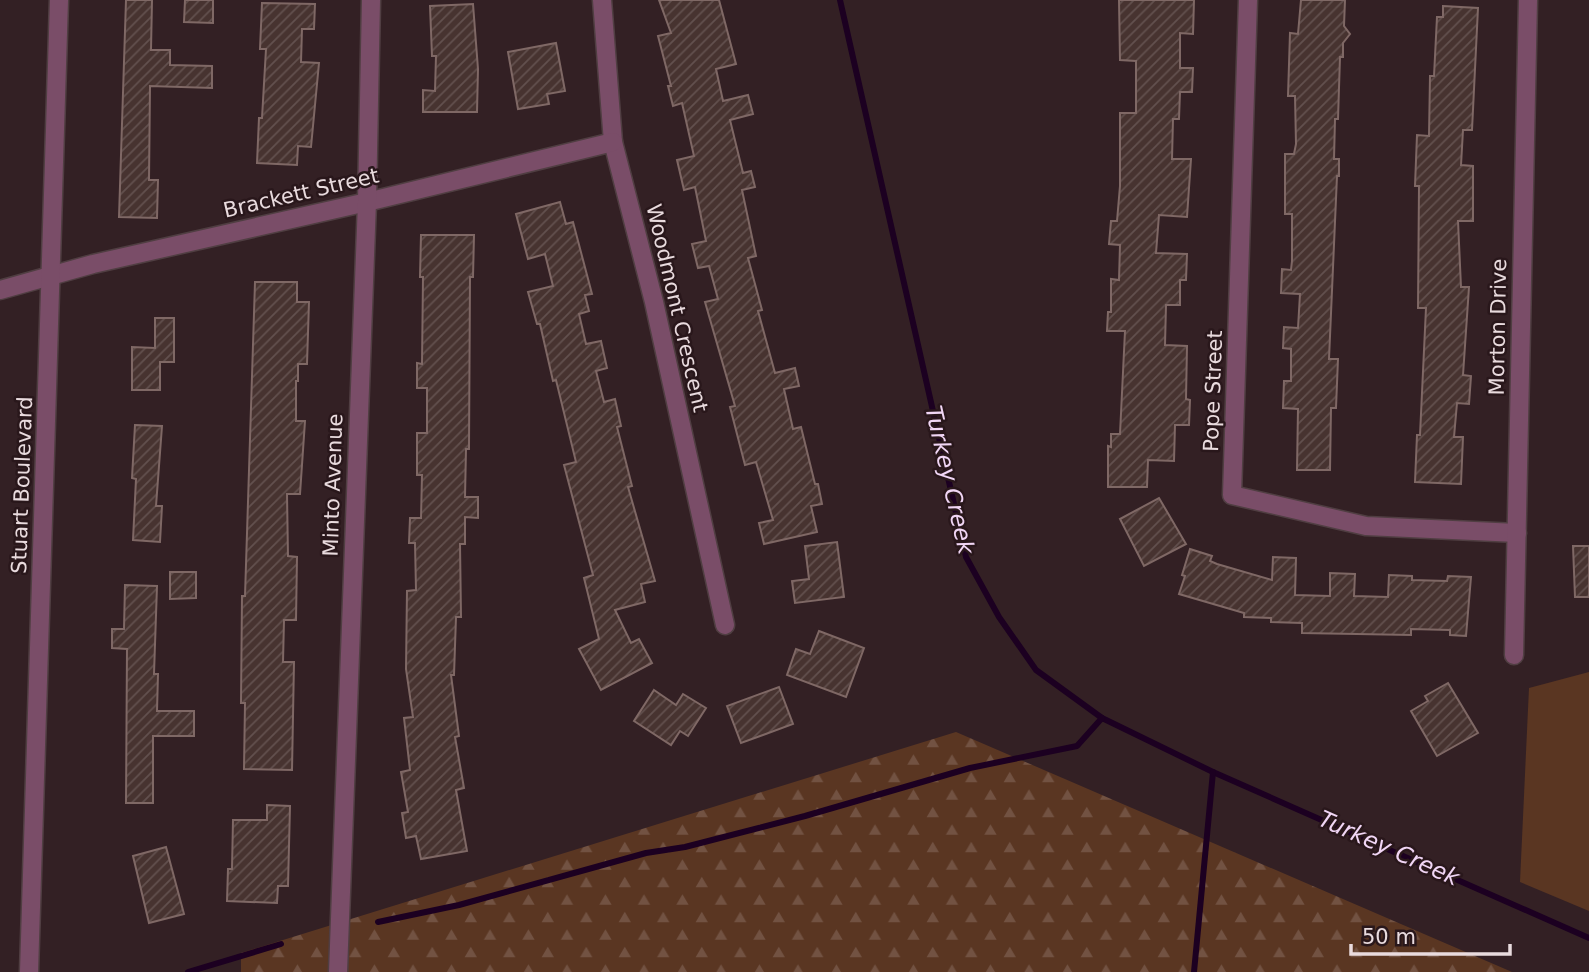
<svg xmlns="http://www.w3.org/2000/svg" width="1589" height="972" font-family="'DejaVu Sans',sans-serif">
  <style>
    .green { fill: #5a3622 }
    .forest { fill: url(#forest-firs) }
    .lines { fill: none; stroke-linecap: round; stroke-linejoin: round }
    .stream { stroke: #1c0021; stroke-width: 6 }
    .building { fill: url(#building-hatch); stroke: #7f6865; stroke-width: 2 }
    .street-casing { stroke: #503e42; stroke-width: 21 }
    .street { stroke: #7a4d68; stroke-width: 18 }
    .labels { text-anchor: middle; stroke-width: 5; stroke-linejoin: round; paint-order: stroke }
    .street-label { font-size: 21px; fill: #e9dbde; stroke: #29171b }
    .water-label { font-size: 23px; font-style: italic; fill: #f1d6f5; stroke: #29171b }
  </style>
  <defs>
    <pattern id="forest-firs" width="22" height="20" patternUnits="userSpaceOnUse" patternTransform="scale(1.75)"><rect width="22" height="20" fill="#5a3622"/><path d="M5 1l3.5 6h-7zM16 11l3.5 6h-7z" fill="#725242"/></pattern>
    <pattern id="building-hatch" width="6" height="6" patternUnits="userSpaceOnUse" patternTransform="scale(1.75)"><rect width="6" height="6" fill="#473330"/><path d="M-1 1l2-2M0 6l6-6M5 7l2-2" fill="none" stroke="#62504e"/></pattern>
  </defs>
  <rect width="100%" height="100%" fill="#332024"/>
  <!-- green -->
  <path class="green" d="M1589 672V911L1520 882 1529 688Z"/>
  <!-- forest -->
  <path class="forest" d="M956 732 1512 972H241V953Z"/>
  <g class="lines">
    <!-- stream -->
    <g class="stream">
      <path d="M840 0 966 557 999 617 1036 670 1102 718 1213 772 1589 938"/>
      <path d="M378 922 459 905 646 853 685 847 805 816 970 768 1077 746 1102 718"/>
      <path d="M188 972 281 944"/>
      <path d="M1194 972 1213 772"/>
    </g>
  </g>
  <!-- building -->
  <g class="building">
    <path d="M126 0H152L151 50H170V65L212 66V88L150 86 149 180H158L157 218 119 217Z"/>
    <path d="M185 0H213V23L184 22Z"/>
    <path d="M659 0H719L736 64 716 69 723 101 748 95 753 114 730 120 743 173 751 171 755 187 742 190 756 256 748 258 762 310 758 311 775 373 795 368 799 386 784 389 793 429 801 427 815 484H818L822 504 811 506 817 532 764 544 759 523 773 520 756 462 745 465 730 407 735 406 705 302 718 299 709 266 698 268 692 244 706 241 695 187 684 190 677 160 694 156 682 103 673 106 668 86H671L658 36 671 33Z"/>
    <path d="M1119 0H1194L1193 34 1180 33V68H1193L1192 92H1180L1179 119H1173L1172 159H1191L1187 217 1159 215 1156 253 1187 254 1186 280H1180V305H1166L1165 345 1187 346 1186 399 1190 400 1189 425H1175L1174 461 1148 460 1147 487H1108V446L1111 447V434H1120L1125 331H1107L1108 312H1111V279L1119 280 1120 245 1109 244 1111 221H1117L1120 186V113H1136V61L1120 60Z"/>
    <path d="M1301 0H1345L1344 26 1350 34 1343 43V57H1340L1338 119H1335L1334 159H1339V176H1337L1329 359H1338L1336 408H1331L1330 470H1297L1298 409 1283 408 1284 381H1291V349L1283 348 1284 327 1298 328 1300 294 1281 293 1282 269 1291 270 1292 261V214H1285V154H1294L1296 144 1295 96H1288L1290 33 1298 34Z"/>
    <path d="M262 3 315 4 314 29H302L301 62 319 63 311 147 298 146 297 165 257 163 259 118H262L266 49H260Z"/>
    <path d="M473 4 478 69 477 112H423V90L435 91 436 56H432L430 6Z"/>
    <path d="M1443 6 1478 8 1472 130H1463L1461 165 1473 166V221H1458L1461 287H1469L1463 375 1471 376 1469 404 1457 403 1454 437H1463L1461 484 1415 482 1417 435H1420L1426 308H1418L1419 186H1415L1417 135 1429 136 1430 76H1434L1437 17H1443Z"/>
    <path d="M556 43 565 91 547 94 549 104 518 109 508 52Z"/>
    <path d="M560 202 566 224 573 222 592 294 585 295 589 311 579 314 586 344 601 341 607 368 596 371 604 402 615 399 621 426 617 427 632 486 628 487 655 581 641 584 645 602 615 610 631 643 639 639 652 663 601 690 579 649 599 639 584 578 593 575 564 465 576 462 556 380 553 381 540 324H537L528 292 553 286 545 254 528 259 516 214Z"/>
    <path d="M421 235H474L473 277H470L469 449H466L465 497H478V518L465 517V544H460L461 617H456L454 675H451L459 736 455 737 464 788 456 790 467 851 421 859 416 836 406 838 402 813 408 812 401 772 410 770 404 718 413 717 406 669 407 591 416 590 415 543H409L410 518H421L422 475H417V433H427V388H417V363L422 364 423 277H420Z"/>
    <path d="M255 282H297V302H309L307 364H298V381H296V421H305L300 494H287L288 556 297 557 296 620H284L283 662H294L292 770 244 769 245 703H241L242 596H245Z"/>
    <path d="M155 318H174V362H160V390H132V347L155 348Z"/>
    <path d="M135 425 162 426 156 506H162L160 542 133 540 136 479 132 478Z"/>
    <path d="M1159 498 1186 544 1144 566 1120 519Z"/>
    <path d="M837 542 844 597 795 603 792 581 809 579 805 546Z"/>
    <path d="M1573 546H1589V597H1575Z"/>
    <path d="M1190 549 1212 556 1210 561 1217 564 1272 580 1273 557 1296 558 1295 595 1330 596V573L1355 574 1354 596 1388 597 1389 575 1412 576V580L1447 581 1448 576 1471 577 1466 636 1450 635V630L1411 629V635L1302 633V623L1271 622V618L1244 617V613L1179 594 1185 576 1182 575Z"/>
    <path d="M170 572H196V598L170 599Z"/>
    <path d="M125 585 157 586 154 674H158L157 711H194V736H153V803H126L127 649 112 648V629H124Z"/>
    <path d="M819 631 864 648 846 697 787 675 796 649 810 654Z"/>
    <path d="M1448 683 1478 733 1437 756 1411 711 1428 701 1425 696Z"/>
    <path d="M779 687 793 724 741 743 727 706Z"/>
    <path d="M654 690 676 705 683 694 706 708 688 736 680 731 671 745 634 721Z"/>
    <path d="M267 805 290 806 288 886H278L277 903 227 901 228 869H232L233 820H267Z"/>
    <path d="M166 847 184 914 149 923 133 856Z"/>
  </g>
  <g class="lines">
    <defs>
      <g id="street">
        <path d="M602 0 613 142 654 302 725 625"/>
        <path d="M1248 0 1232 495 1366 526 1517 533"/>
        <path d="M0 290 93 264 367 202 613 142"/>
        <path d="M1514 655 1528 0"/>
        <path d="M29 972 59 0"/>
        <path d="M338 972 367 202 371 0"/>
      </g>
    </defs>
    <!-- street casing -->
    <use href="#street" class="street-casing"/>
    <!-- street -->
    <use href="#street" class="street"/>
  </g>
  <g class="labels">
    <!-- street labels -->
    <g class="street-label">
      <text transform="translate(301 193) rotate(-13)" y="7">Brackett Street</text>
      <text transform="translate(677 308) rotate(77)" y="7">Woodmont Crescent</text>
      <text transform="translate(1498 327) rotate(-89)" y="7">Morton Drive</text>
      <text transform="translate(1213 391) rotate(-88)" y="7">Pope Street</text>
      <text transform="translate(22 485) rotate(-88)" y="7">Stuart Boulevard</text>
      <text transform="translate(333 485) rotate(-88)" y="7">Minto Avenue</text>
    </g>
    <!-- water labels -->
    <g class="water-label">
      <text transform="translate(950 480) rotate(77)" y="8">Turkey Creek</text>
      <text transform="translate(1389 848) rotate(24)" y="8">Turkey Creek</text>
    </g>
  </g>
  <!-- scale -->
  <path d="M1351 944v10h159v-10" fill="none" stroke="#e9dbde" stroke-width="3.5"/>
  <text x="1362" y="944" font-size="21" fill="#e9dbde" stroke="#29171b" stroke-width="5" paint-order="stroke">50 m</text>
</svg>
